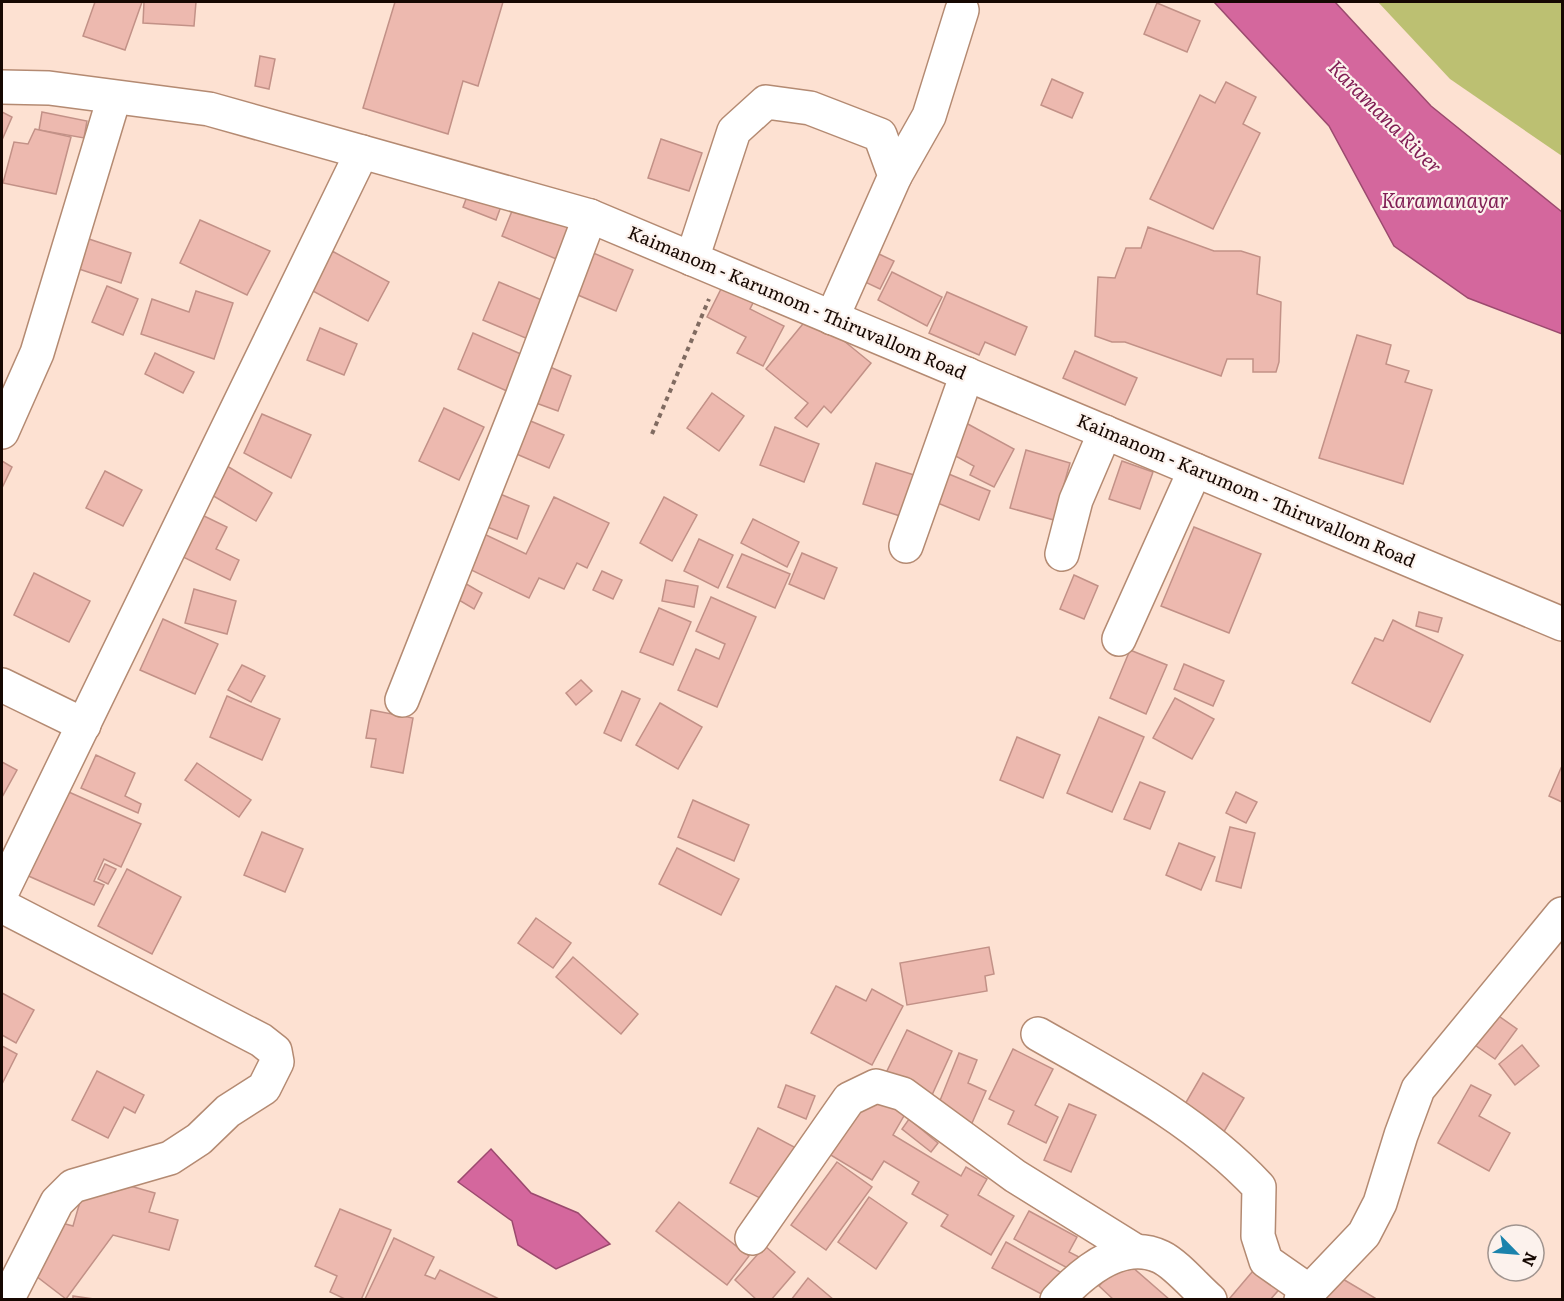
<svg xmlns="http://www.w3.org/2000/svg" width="1564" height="1301" font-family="Literata,serif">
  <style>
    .green { fill: #bcc072 }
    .water { fill: #d4679d; stroke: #9b4a6e; stroke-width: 1.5 }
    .building { fill: #edb9af; stroke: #c29187; stroke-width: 1.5 }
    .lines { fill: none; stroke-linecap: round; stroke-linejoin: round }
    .minor-casing { stroke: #b48a72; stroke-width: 36 }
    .major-casing { stroke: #b48a72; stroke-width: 36 }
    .path { stroke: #806b61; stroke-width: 4; stroke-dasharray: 4.5 4.5; stroke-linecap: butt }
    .minor { stroke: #fff; stroke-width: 33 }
    .major { stroke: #fff; stroke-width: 33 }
    .labels { text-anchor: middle; stroke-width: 4.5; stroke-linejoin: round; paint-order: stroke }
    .street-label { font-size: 18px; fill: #160802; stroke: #fcf2ed }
    .water-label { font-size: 20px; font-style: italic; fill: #811e55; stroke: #fcf2ed }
  </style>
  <rect width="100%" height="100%" fill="#fde1d2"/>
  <!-- green -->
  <path class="green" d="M1378 2H1562V156L1450 79Z"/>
  <!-- water -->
  <g class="water">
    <path d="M1214 2H1335L1431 106 1562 212V334L1468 298 1394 246 1329 126Z"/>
    <path d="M491 1149 531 1193 578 1213 610 1244 556 1269 518 1245 512 1221 458 1182Z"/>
  </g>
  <!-- building -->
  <g class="building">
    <path d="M95 2H142L125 50 83 36Z"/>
    <path d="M144 2H196L194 26 143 23Z"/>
    <path d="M395 2H503L478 86 463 81 448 134 363 108Z"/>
    <path d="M1157 3 1200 21 1187 52 1144 34Z"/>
    <path d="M260 56 275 59 269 89 255 86Z"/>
    <path d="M1052 79 1083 93 1072 118 1041 105Z"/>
    <path d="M1226 82 1256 97 1243 124 1260 133 1213 229 1150 199 1200 95 1215 103Z"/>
    <path d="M2 112 12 117 2 140Z"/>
    <path d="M42 112 87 121 84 138 39 130Z"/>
    <path d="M35 129 71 137 56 194 3 183 14 142 28 144Z"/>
    <path d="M661 139 702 153 689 191 648 178Z"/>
    <path d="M471 186 504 198 496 220 463 207Z"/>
    <path d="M516 201 576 226 561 261 502 236Z"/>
    <path d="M200 220 270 251 247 295 180 263Z"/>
    <path d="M1148 227 1214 251H1241L1260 257 1257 294 1281 302 1279 362 1276 372H1253V359H1227L1221 376 1125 342H1112L1095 336 1098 277 1115 278 1126 248H1141Z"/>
    <path d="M86 238 131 253 121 283 76 268Z"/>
    <path d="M332 251 389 282 368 321 311 290Z"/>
    <path d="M591 252 633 270 616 311 573 293Z"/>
    <path d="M879 254 894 261 880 289 865 282Z"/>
    <path d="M892 272 942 297 927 326 878 300Z"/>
    <path d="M499 282 544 301 528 339 483 320Z"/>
    <path d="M724 283 755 299 750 309 784 326 763 366 737 353 746 337 707 317Z"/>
    <path d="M107 286 138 299 123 335 92 322Z"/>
    <path d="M196 291 233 303 214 359 141 334 152 299 189 312Z"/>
    <path d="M947 292 1027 327 1015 355 985 342 979 355 929 333Z"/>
    <path d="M811 314 871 363 831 413 824 406 807 427 795 418 808 403 766 369Z"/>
    <path d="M320 328 357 344 344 375 307 360Z"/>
    <path d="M473 333 523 355 509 392 458 369Z"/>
    <path d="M1357 335 1391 345 1386 364 1409 371 1405 382 1432 390 1403 484 1319 458Z"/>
    <path d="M1075 351 1137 378 1125 405 1063 378Z"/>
    <path d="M155 353 194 372 183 393 145 374Z"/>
    <path d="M550 367 571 376 558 411 536 403Z"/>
    <path d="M712 393 744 416 719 451 687 428Z"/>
    <path d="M444 408 484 427 459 480 419 461Z"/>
    <path d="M262 414 311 435 291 478 244 453Z"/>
    <path d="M521 417 564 435 549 468 507 450Z"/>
    <path d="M966 423 1014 449 994 487 970 475 974 466 950 453Z"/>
    <path d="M775 427 819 444 804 482 760 465Z"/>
    <path d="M1026 450 1070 463 1054 520 1010 508Z"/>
    <path d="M2 461 12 467 2 488Z"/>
    <path d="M1122 461 1153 472 1140 509 1109 499Z"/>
    <path d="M876 463 914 475 900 516 863 504Z"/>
    <path d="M227 466 272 493 256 521 210 494Z"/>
    <path d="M939 470 990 491 979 520 928 499Z"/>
    <path d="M105 471 142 490 123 526 86 508Z"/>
    <path d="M493 491 529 506 517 539 480 524Z"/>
    <path d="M554 497 609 523 587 568 577 563 564 589 539 578 529 598 463 566 480 532 526 554Z"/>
    <path d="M664 497 697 515 672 561 640 543Z"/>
    <path d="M202 515 227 527 216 549 239 560 230 580 181 556Z"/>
    <path d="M753 519 799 542 787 567 741 543Z"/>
    <path d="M1194 527 1261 554 1229 633 1161 606Z"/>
    <path d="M699 539 733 555 718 588 684 571Z"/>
    <path d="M802 553 837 568 824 599 789 584Z"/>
    <path d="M742 554 790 574 775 608 727 587Z"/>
    <path d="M602 571 622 580 613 599 593 590Z"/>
    <path d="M34 573 90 601 69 642 14 615Z"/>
    <path d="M1074 575 1098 586 1084 619 1060 609Z"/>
    <path d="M456 578 482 593 474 609 447 593Z"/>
    <path d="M666 580 698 586 694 607 662 601Z"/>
    <path d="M194 589 236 601 227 634 185 623Z"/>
    <path d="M711 597 756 617 717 707 678 690 696 649 719 659 725 644 696 631Z"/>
    <path d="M659 608 691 622 673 665 640 652Z"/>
    <path d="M1419 612 1442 618 1438 632 1416 626Z"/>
    <path d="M163 619 218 644 195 694 140 670Z"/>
    <path d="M1393 620 1463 655 1430 722 1352 683 1375 638 1383 641Z"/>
    <path d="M1130 650 1167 665 1146 714 1110 698Z"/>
    <path d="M1184 664 1224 681 1213 706 1174 689Z"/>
    <path d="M242 665 265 676 251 702 228 690Z"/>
    <path d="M581 680 592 691 576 705 566 693Z"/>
    <path d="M622 691 640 699 621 741 604 733Z"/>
    <path d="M227 696 280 719 262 760 210 737Z"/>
    <path d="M1175 698 1214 719 1192 759 1153 738Z"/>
    <path d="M660 703 702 727 678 769 636 745Z"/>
    <path d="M371 710 413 718 403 773 371 767 376 739 366 738Z"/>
    <path d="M1099 717 1144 737 1112 812 1067 793Z"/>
    <path d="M1017 737 1060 755 1043 798 1000 780Z"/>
    <path d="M96 755 135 773 125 796 141 804 138 813 81 788Z"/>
    <path d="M2 762 17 770 2 797Z"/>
    <path d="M197 763 251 800 239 817 185 780Z"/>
    <path d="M1561 768 1562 769V802L1549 796Z"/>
    <path d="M1140 782 1165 792 1150 829 1124 819Z"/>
    <path d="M62 789 141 824 121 867 104 859 94 881 104 885 94 905 24 874Z"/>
    <path d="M1236 792 1257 802 1246 823 1226 813Z"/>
    <path d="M693 800 749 825 734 861 678 837Z"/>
    <path d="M1230 827 1255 833 1241 888 1216 881Z"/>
    <path d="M262 832 303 849 285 892 244 875Z"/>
    <path d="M1179 843 1215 857 1201 890 1166 875Z"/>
    <path d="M677 848 739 879 721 915 659 884Z"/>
    <path d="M105 864 116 869 108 884 98 879Z"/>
    <path d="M127 869 181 897 152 954 98 926Z"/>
    <path d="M536 918 571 943 553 968 518 943Z"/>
    <path d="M989 947 994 974 985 976 987 991 907 1005 900 963Z"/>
    <path d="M573 957 638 1014 621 1034 556 977Z"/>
    <path d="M836 986 866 1001 872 989 903 1006 872 1065 811 1033Z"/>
    <path d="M2 993 34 1010 16 1043 2 1035Z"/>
    <path d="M1493 1012 1517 1029 1495 1059 1472 1043Z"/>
    <path d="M907 1030 952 1051 932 1095 886 1073Z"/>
    <path d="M1522 1045 1539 1066 1515 1085 1499 1064Z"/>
    <path d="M2 1046 17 1054 2 1084Z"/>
    <path d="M1013 1049 1053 1069 1035 1105 1058 1117 1046 1143 1008 1124 1014 1111 989 1099Z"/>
    <path d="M959 1053 977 1060 968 1083 986 1091 972 1123 937 1108Z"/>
    <path d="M97 1071 144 1095 135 1113 124 1107 108 1138 72 1120Z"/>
    <path d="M1203 1073 1244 1098 1222 1135 1181 1111Z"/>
    <path d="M786 1085 815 1096 806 1119 778 1107Z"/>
    <path d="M1471 1085 1491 1095 1479 1116 1510 1133 1489 1171 1438 1143Z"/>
    <path d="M866 1091 905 1114 893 1135 961 1176 966 1167 987 1179 978 1195 1014 1216 991 1255 941 1226 948 1215 912 1194 919 1182 884 1161 872 1180 829 1154Z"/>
    <path d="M1069 1104 1096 1115 1071 1172 1044 1160Z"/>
    <path d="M909 1119 938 1143 931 1152 902 1129Z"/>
    <path d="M758 1128 798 1149 770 1203 730 1183Z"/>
    <path d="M837 1162 872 1187 826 1250 791 1225Z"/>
    <path d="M88 1174 155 1193 149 1212 178 1220 169 1250 113 1235 66 1299 19 1263 47 1219 73 1226Z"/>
    <path d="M869 1197 907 1223 876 1269 838 1242Z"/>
    <path d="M679 1202 749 1256 727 1285 656 1231Z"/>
    <path d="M340 1209 391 1230 361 1300H347L330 1292 337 1276 315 1266Z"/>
    <path d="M1029 1211 1077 1237 1069 1252 1081 1258 1073 1271 1014 1239Z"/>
    <path d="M394 1238 434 1257 425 1275 435 1279 440 1270 501 1300 365 1299Z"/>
    <path d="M1006 1242 1062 1273 1049 1298 992 1268Z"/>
    <path d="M765 1246 795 1272 771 1300H757L735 1280Z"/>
    <path d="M1123 1259 1170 1300H1114L1099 1286Z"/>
    <path d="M1258 1265 1283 1285 1270 1300H1232L1230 1298Z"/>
    <path d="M1336 1275 1375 1298 1374 1300H1322Z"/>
    <path d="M808 1278 834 1300H791Z"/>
    <path d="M73 1296 101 1300H73Z"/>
  </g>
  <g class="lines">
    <defs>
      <g id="minor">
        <path d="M895 176 929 116 962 10"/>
        <path d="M692 259 734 131 766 102 810 108 880 135 895 176 832 318"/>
        <path d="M2 432 37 353 114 98"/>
        <path d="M906 546 967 374"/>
        <path d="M1062 554 1076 500 1105 432"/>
        <path d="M1119 639 1195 470"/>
        <path d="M2 685 84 725"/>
        <path d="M402 700 522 397 590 216"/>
        <path d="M2 892 362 152"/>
        <path d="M2 906 261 1040 275 1051 277 1062 264 1088 228 1111 199 1139 170 1158 73 1186 57 1202 7 1300"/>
        <path d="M1038 1034C1117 1079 1196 1120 1259 1187L1258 1236 1266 1261 1309 1291"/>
        <path d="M752 1238 849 1099 876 1086 903 1094 1015 1176 1134 1250"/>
        <path d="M1057 1300C1082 1273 1122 1238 1161 1257 1176 1264 1196 1288 1210 1300"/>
        <path d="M1301 1300 1364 1234 1380 1203 1401 1135 1418 1089 1562 914"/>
      </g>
      <path id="major" d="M2 87 49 88 209 109 590 216 1562 624"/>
    </defs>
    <!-- minor casing -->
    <use href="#minor" class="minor-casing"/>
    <!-- major casing -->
    <use href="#major" class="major-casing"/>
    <!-- path -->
    <path class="path" d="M652 434 709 299"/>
    <!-- minor -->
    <use href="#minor" class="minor"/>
    <!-- major -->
    <use href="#major" class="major"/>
  </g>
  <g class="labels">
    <!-- street labels -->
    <g class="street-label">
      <text transform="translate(797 303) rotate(23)" y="6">Kaimanom - Karumom - Thiruvallom Road</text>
      <text transform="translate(1246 491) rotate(23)" y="6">Kaimanom - Karumom - Thiruvallom Road</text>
    </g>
    <!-- water labels -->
    <g class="water-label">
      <text transform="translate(1385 117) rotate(45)" y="7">Karamana River</text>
      <text x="1445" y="208">Karamanayar</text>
    </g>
  </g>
  <!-- border -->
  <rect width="1564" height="1301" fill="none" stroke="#160802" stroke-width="6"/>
  <!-- north arrow -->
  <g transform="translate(1516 1253) rotate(115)"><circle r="28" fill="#fcf2ed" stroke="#a0948f" stroke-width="1.5"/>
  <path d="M0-4.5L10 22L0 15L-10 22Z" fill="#1b83ac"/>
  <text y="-9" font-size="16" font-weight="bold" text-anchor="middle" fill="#160802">N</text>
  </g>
</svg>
